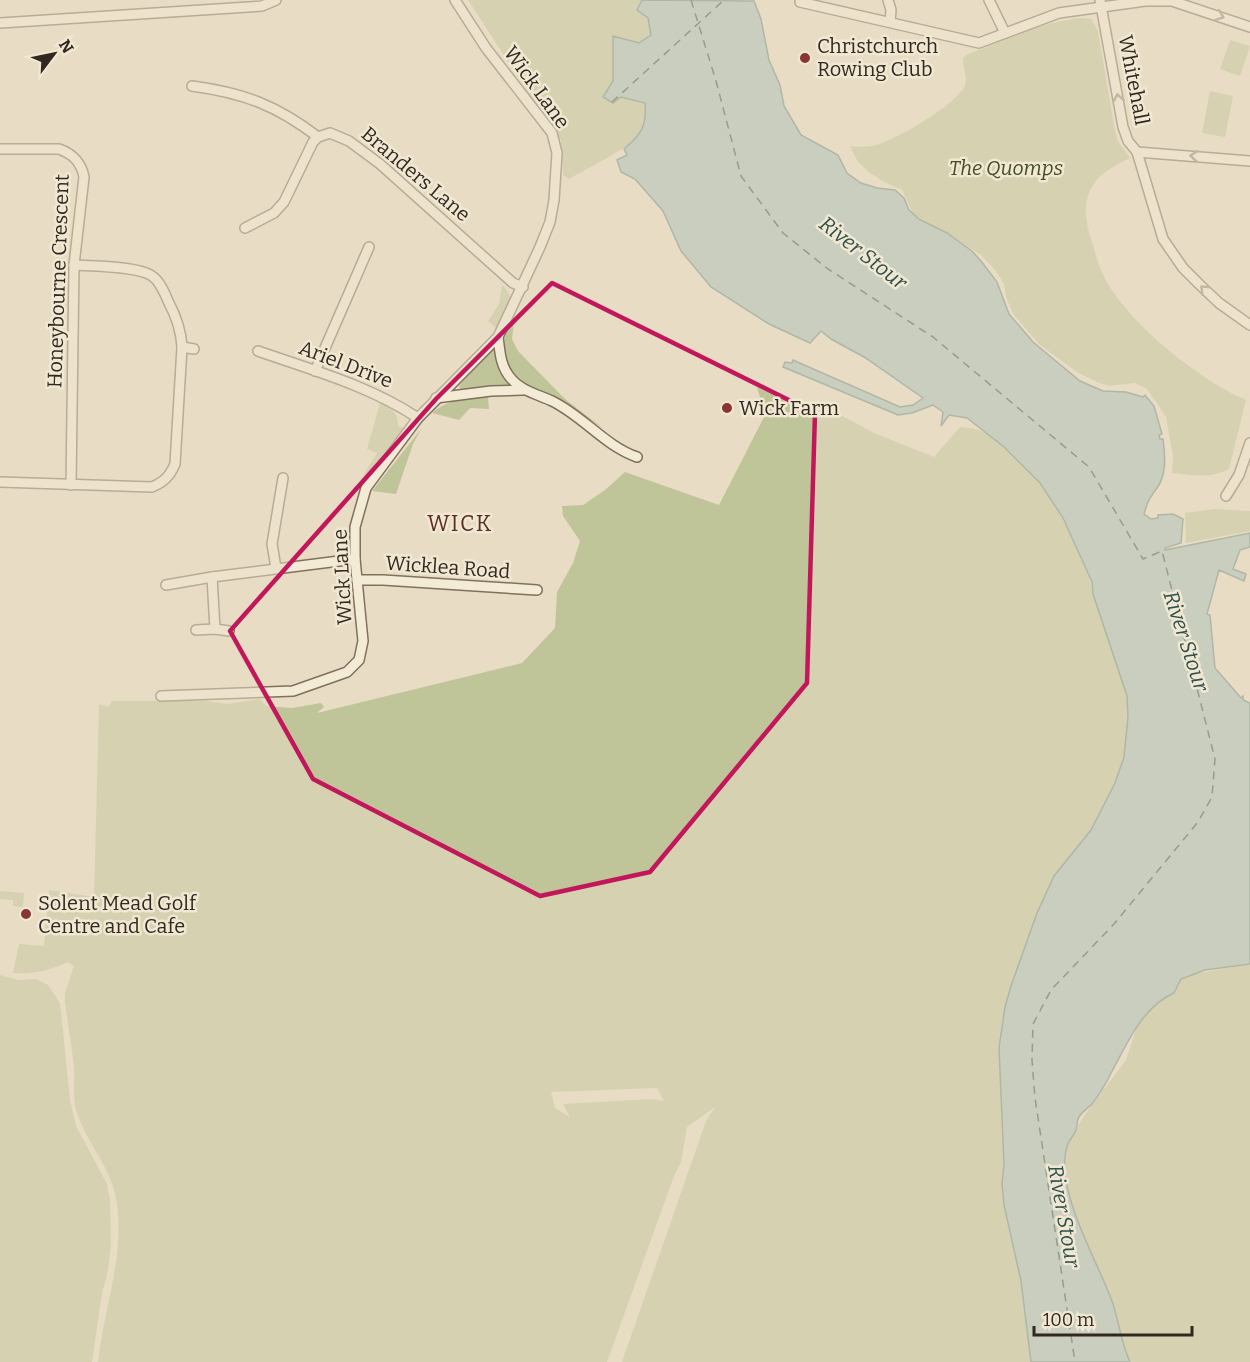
<svg xmlns="http://www.w3.org/2000/svg" width="1250" height="1362" font-family="Bitter,serif">
  <style>
    .green { fill: #c0c599; fill-rule: evenodd }
    .water { fill: #a5bcb5; stroke: #6e8982; stroke-width: 1.5 }
    .lines { fill: none; stroke-linecap: round; stroke-linejoin: round }
    .ferry { stroke: #30514e; stroke-width: 1.5; stroke-dasharray: 8 6; stroke-linecap: butt }
    .minor-casing { stroke: #81705d; stroke-width: 12 }
    .minor { stroke: #f4ebd6; stroke-width: 9 }
    .oneway { stroke: #948a7a }
    .marked { fill: none; stroke: #c2185b; stroke-width: 4.5; stroke-linejoin: round }
    .poi-dot { fill: #893435; stroke: #f1e8d3; stroke-width: 2 }
    .labels { text-anchor: middle; stroke-width: 5; stroke-linejoin: round; paint-order: stroke }
    .poi-label { font-size: 20px; fill: #33281f; stroke: #f1e8d3; text-anchor: start }
    .street-label { font-size: 20px; fill: #33281f; stroke: #f1e8d3 }
    .park-label { font-size: 20px; font-style: italic; fill: #444d28; stroke: #f1e8d3 }
    .water-label { font-size: 21px; font-style: italic; fill: #30514e; stroke: #f1e8d3 }
    .quarter-label { font-size: 22px; letter-spacing: 1.5px; fill: #5a2e23; stroke: #f1e8d3 }
  </style>
  <rect width="100%" height="100%" fill="#e8ddc4"/>
  <!-- green -->
  <g class="green">
    <path d="M468 0H642L638 10 648 18 651 35 639 43 613 37V81L603 97 613 103 621 97 645 103C646 114 645 126 639 135 632 146 583 171 569 179L563 175 561 140 533 100Z"/>
    <path d="M1083 18 1091 19 1098 31 1115 131 1118 141 1130 158C1118 164 1105 170 1096 181 1081 200 1085 221 1092 242 1096 256 1100 271 1108 284 1134 328 1200 380 1246 400L1229 469C1209 479 1194 475 1172 473L1173 456 1166 417 1147 389 1135 383 1109 386 1099 383 1077 372 1040 345 1013 314 1006 297 1004 284 996 271 981 255 941 229 914 215 902 190 884 182 870 173 858 162 850 146C859 147 868 147 877 145 897 139 958 104 965 85 968 76 962 68 963 58L968 54C1006 41 1043 20 1083 18Z"/>
    <path d="M1230 40 1250 46 1240 76 1220 69Z"/>
    <path d="M1210 91 1233 96 1225 137 1202 133Z"/>
    <path d="M502 285C519 300 507 312 497 329L488 321 499 304Z"/>
    <path d="M514 321 512 339 518 351 565 399 604 429C587 419 572 408 556 398 546 392 535 391 526 386 503 372 496 341 514 321Z"/>
    <path d="M493 348H495L513 384 511 386 462 391 460 390 459 386Z"/>
    <path d="M757 387 809 411 812 416 820 410 833 411 874 433 934 457 960 427C968 428 977 428 983 432 1027 455 1058 507 1078 550 1085 565 1091 578 1093 594L1127 696 1128 716 1124 757 1115 783 1091 830 1054 876 1037 913 1011 986 1005 1007 999 1048 1004 1164 1002 1184 1004 1205 1021 1281 1031 1362H622L706 1121 715 1107 687 1127 681 1162 674 1176 607 1362H98C104 1308 124 1260 117 1204 113 1169 88 1146 77 1113 72 1099 75 1083 74 1068 72 1046 67 1023 65 1000V993L74 966 68 962C51 970 32 975 13 973L19 944 44 946 49 890 94 897 99 704 108 707 112 701H208L227 704 260 699 266 706 292 708 321 703 324 707 317 713 522 663 555 628 557 592 573 563 580 541 563 516 562 506 583 505 605 490 625 472 719 505 765 415ZM657 1088 664 1101 653 1099 563 1104 570 1117 555 1108 551 1092Z"/>
    <path d="M488 396 489 409 470 408 459 420 432 413C448 399 468 398 488 396Z"/>
    <path d="M380 403C391 409 399 412 398 426L404 428 367 477 364 474 377 453 367 449Z"/>
    <path d="M422 428 413 444 396 494 372 491Z"/>
    <path d="M1215 509 1250 511V531L1186 543 1185 513Z"/>
    <path d="M0 891 24 893 23 907 13 906V900L0 899Z"/>
    <path d="M1250 964V1362H1129L1084 1245 1064 1177 1066 1143 1089 1109 1126 1060 1138 1023 1182 976Z"/>
    <path d="M0 975 19 980 36 979 48 985 60 1003 70 1100 76 1126 107 1184 110 1199 111 1244 108 1271 102 1293 92 1362H0Z"/>
  </g>
  <!-- water -->
  <path class="water" d="M642 0 754 1 761 19 769 60 780 85 784 106 801 135 838 155 847 173 861 183 877 188 895 190 904 198 909 210 919 219 947 233 972 251 981 261 997 282 1009 314 1022 329 1033 342 1080 381 1103 391 1126 392 1143 397 1145 395 1154 406 1162 434 1159 435 1160 439H1163C1165 455 1167 475 1157 488 1149 499 1148 500 1144 514L1151 519 1158 518V515L1173 514 1183 519 1181 543 1165 548V550L1250 533V547L1240 550 1233 569 1246 574 1244 581 1219 570 1207 614 1210 615 1215 668 1241 698 1243 696V700L1250 703V964L1205 970 1181 979 1174 993C1142 1007 1127 1044 1111 1073 1107 1082 1098 1096 1092 1104 1088 1108 1082 1112 1079 1117 1077 1120 1077 1126 1076 1130 1074 1136 1069 1140 1067 1146 1054 1189 1097 1260 1112 1301 1119 1321 1121 1343 1130 1362H1031L1021 1281 1004 1205 1002 1184 1004 1164 999 1048 1005 1007 1011 986 1037 913 1054 876 1091 830 1115 783 1124 757 1128 716 1127 696 1093 594 1092 582 1063 518 1040 483 1004 447 967 418 949 415 941 426 943 412 933 405 912 413 898 415 783 367 785 362 792 363 793 360 900 407 913 405 923 398 864 357 831 339 821 331 810 343 769 324 711 287 681 251 663 211 635 179 621 172 617 160 627 155 624 149C641 135 647 126 645 103L621 97 613 103 603 97 613 81V36L639 43 651 35 648 18 637 10Z"/>
  <g class="lines">
    <!-- ferry -->
    <g class="ferry">
      <path d="M691 0 716 81 741 176 783 233 828 269 933 337 1089 467 1143 559 1162 551 1215 759 1212 797 1198 822 1114 924 1051 990 1033 1024 1032 1060 1035 1098 1075 1362"/>
      <path d="M612 102 724 0"/>
    </g>
    <defs>
      <g id="minor">
        <path d="M888 0 891 10 890 22"/>
        <path d="M989 0 1005 33"/>
        <path d="M1100 0 1123 127 1128 141 1137 152 1163 239 1183 268 1199 284 1219 303 1250 325"/>
        <path d="M800 2 979 43 1059 13 1145 1H1172L1250 27"/>
        <path d="M0 23 262 6 276 0"/>
        <path d="M192 86C244 93 276 105 318 137"/>
        <path d="M0 149H59C73 154 81 162 84 177L74 265 71 485"/>
        <path d="M1137 152 1250 161"/>
        <path d="M245 228 274 213 284 202 313 142 318 137 330 133 349 141 380 164 513 283 523 287"/>
        <path d="M498 337C500 351 500 364 509 376 520 391 537 394 552 401 583 416 605 446 637 457"/>
        <path d="M182 347 194 349"/>
        <path d="M258 351C312 370 370 386 418 418"/>
        <path d="M315 371 369 247"/>
        <path d="M436 398 491 391 523 390"/>
        <path d="M0 482 152 487C164 482 170 476 175 464L182 347C181 330 177 318 169 303 165 294 160 281 152 276 139 266 92 266 74 265"/>
        <path d="M1226 496 1239 475 1250 443"/>
        <path d="M276 568 272 544 283 478"/>
        <path d="M212 577 215 629"/>
        <path d="M357 580H383L537 590"/>
        <path d="M166 585 212 577 355 559"/>
        <path d="M196 630 215 629 229 631"/>
        <path d="M161 696 293 691 347 672 359 660 363 641 355 559V527L366 488 418 418 498 337 540 247 550 222 554 200 557 153 552 133 486 48 455 0"/>
      </g>
    </defs>
    <!-- minor casing -->
    <use href="#minor" class="minor-casing"/>
    <!-- minor -->
    <use href="#minor" class="minor"/>
  </g>
  <!-- one-way arrows -->
  <defs><path id="oneway-chevron" d="M-2-3.5L2.5 0L-2 3.5" fill="none" stroke-width="1.6" stroke-linecap="round" stroke-linejoin="round" transform="scale(1.5)"/></defs>
  <g class="oneway">
    <use href="#oneway-chevron" transform="translate(1220 16) rotate(20)"/>
    <use href="#oneway-chevron" transform="translate(1118 98) rotate(-100)"/>
    <use href="#oneway-chevron" transform="translate(1194 156) rotate(-175)"/>
    <use href="#oneway-chevron" transform="translate(1204 289) rotate(-135)"/>
  </g>
  <!-- marked area -->
  <path d="M0 0H1250V1362H0ZM552 283 815 413 807 683 650 872 540 896 313 779 230 631 436 399Z" fill="#e8ddc4" fill-opacity=".55" fill-rule="evenodd"/>
  <path class="marked" d="M552 283 815 413 807 683 650 872 540 896 313 779 230 631 436 399Z"/>
  <!-- markers -->
  <g class="poi-dot">
    <circle cx="805" cy="58" r="6"/>
    <circle cx="727" cy="408" r="6"/>
    <circle cx="26" cy="914" r="6"/>
  </g>
  <g class="labels">
    <!-- poi labels -->
    <g class="poi-label">
      <text x="817" y="53">Christchurch<tspan x="817" dy="23">Rowing Club</tspan></text>
      <text x="739" y="415">Wick Farm</text>
      <text x="38" y="910">Solent Mead Golf<tspan x="38" dy="23">Centre and Cafe</tspan></text>
    </g>
    <!-- street labels -->
    <g class="street-label">
      <text transform="translate(1134 80) rotate(79)" y="7">Whitehall</text>
      <text transform="translate(537 87) rotate(54)" y="7">Wick Lane</text>
      <text transform="translate(416 174) rotate(40)" y="7">Branders Lane</text>
      <text transform="translate(58 281) rotate(-88)" y="7">Honeybourne Crescent</text>
      <text transform="translate(346 364) rotate(21)" y="7">Ariel Drive</text>
      <text transform="translate(448 567) rotate(4)" y="7">Wicklea Road</text>
      <text transform="translate(342 577) rotate(-93)" y="7">Wick Lane</text>
    </g>
    <!-- park labels -->
    <g class="park-label">
      <text x="1006" y="175">The Quomps</text>
    </g>
    <!-- water labels -->
    <g class="water-label">
      <text transform="translate(863 253) rotate(38)" y="7">River Stour</text>
      <text transform="translate(1186 641) rotate(72)" y="7">River Stour</text>
      <text transform="translate(1064 1216) rotate(80)" y="7">River Stour</text>
    </g>
    <!-- quarter labels -->
    <g class="quarter-label">
      <text x="460" y="531">WICK</text>
    </g>
  </g>
  <!-- north arrow -->
  <g transform="translate(54 54) rotate(58)" stroke="#f1e8d3" stroke-width="4.5" paint-order="stroke">
  <path d="M0-4.5L10 22L0 15L-10 22Z" fill="#33281f"/>
  <text y="-9" font-size="16" font-weight="bold" text-anchor="middle" fill="#33281f">N</text>
  </g>
  <!-- scale -->
  <path d="M1034 1326v9h158v-9" fill="none" stroke="#33281f" stroke-width="3"/>
  <text x="1043" y="1326" font-size="18" fill="#33281f" stroke="#f1e8d3" stroke-width="4.5" paint-order="stroke">100 m</text>
</svg>
